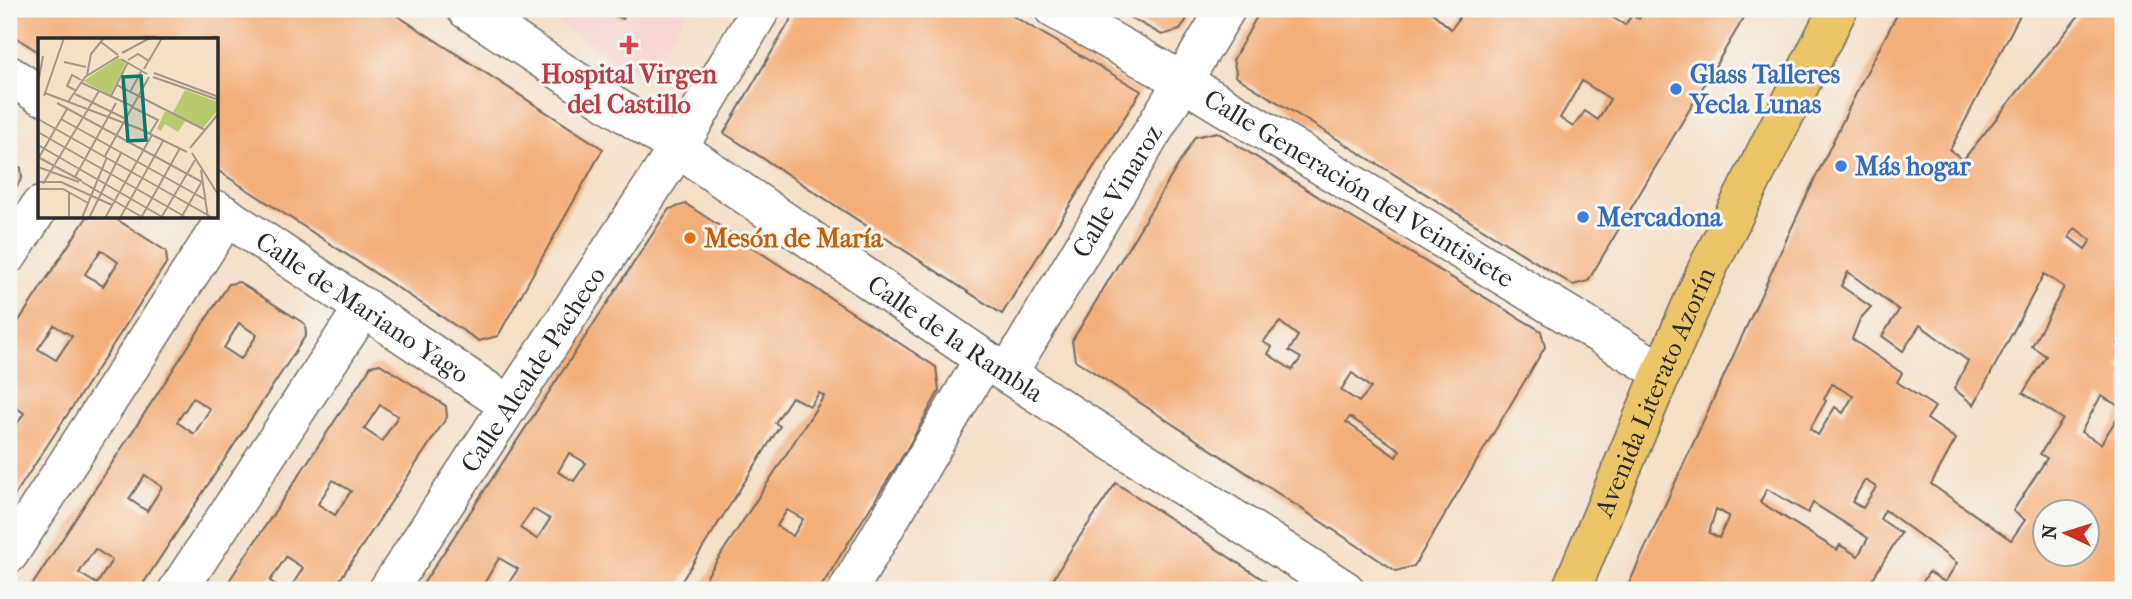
<svg xmlns="http://www.w3.org/2000/svg" width="2132" height="599" font-family="'IM FELL French Canon',serif">
  <style>
    .built { fill: #f7d0ce }
    .building { fill: #f4ae78; fill-rule: evenodd }
    .lines { fill: none; stroke-linecap: round; stroke-linejoin: round }
    .minor-casing { stroke: #716a62; stroke-width: 41 }
    .major-casing { stroke: #716a62; stroke-width: 41 }
    .minor { stroke: #fff; stroke-width: 38 }
    .major { stroke: #ecc569; stroke-width: 38 }
    .health-dot { fill: #e0444e; stroke: #f6f6f2; stroke-width: 2.5 }
    .shop-dot { fill: #3f7fe0; stroke: #f6f6f2; stroke-width: 2.5 }
    .food-dot { fill: #e8710a; stroke: #f6f6f2; stroke-width: 2.5 }
    .labels { text-anchor: middle; stroke-width: 6; stroke-linejoin: round; paint-order: stroke }
    .health-label { font-size: 26px; font-weight: bold; fill: #be3a42; stroke: #f6f6f2 }
    .shop-label { font-size: 26px; font-weight: bold; fill: #366cbe; stroke: #f6f6f2; text-anchor: start }
    .street-label { font-size: 26px; fill: #2b2b2b; stroke: #f6f6f2 }
    .food-label { font-size: 26px; font-weight: bold; fill: #c56008; stroke: #f6f6f2; text-anchor: start }
    .inset-road { fill: none; stroke: #a49789; stroke-width: 2 }
    .view { fill: #0f766e; fill-opacity: 0.15; stroke: #0f766e; stroke-width: 3.5 }
    .inset-edge { fill: none; stroke: #2b2b2b; stroke-width: 3.5 }
  </style>
  <rect width="100%" height="100%" fill="#f6f6f2"/>
  <filter id="ink" filterUnits="userSpaceOnUse"><feTurbulence type="fractalNoise" baseFrequency=".0143" numOctaves="2"/><feDisplacementMap in="SourceGraphic" scale="14" xChannelSelector="R" yChannelSelector="G"/><feConvolveMatrix kernelMatrix="1 2 1 2 8 2 1 2 1" color-interpolation-filters="sRGB"/></filter>
  <filter id="wash" filterUnits="userSpaceOnUse"><feTurbulence type="fractalNoise" baseFrequency=".00686" numOctaves="4" result="noise"/><feDisplacementMap in="SourceGraphic" scale="28" xChannelSelector="R" yChannelSelector="G"/><feGaussianBlur stdDeviation="1.57" result="paint"/><feColorMatrix in="noise" values="0 0 0 0 0 0 0 0 0 0 0 0 0 0 0 0 0 1.4 0 .05"/><feComposite in="paint" operator="in"/></filter>
  <g filter="url(#wash)">
    <rect width="100%" height="100%" fill="#f4dfc7"/>
    <!-- built -->
    <path class="built" d="M536 9H688L646 80Z"/>
    <g id="blocks">
      <!-- building -->
      <g class="building">
        <path d="M9 9H387L603 149 498 336 479 341 217 170V40H40V53L9 33Z"/>
        <path d="M601 9H628L623 19Z"/>
        <path d="M797 9H1001L1141 91 1002 314 724 133Z"/>
        <path d="M1115 9H1193L1180 30 1162 35Z"/>
        <path d="M1261 9H1428L1451 29 1458 20 1461 9H1614L1610 16 1625 25 1632 15 1639 19 1645 9H1749L1588 281 1573 285 1235 76 1236 72 1233 60ZM1582 81 1610 99 1598 120 1585 111 1573 127 1560 118Z"/>
        <path d="M1900 9H2023L1950 150 1963 160 2084 9H2123V335L2117 344 2123 348V359L2118 367 2123 370V590H1918L1929 572 1945 582 1957 563 1885 510 1880 519 1901 533 1867 588 1871 590H1626L1798 214 1861 83ZM2075 228 2091 240 2085 249 2069 237ZM1848 272 1899 310 1882 336 1903 351 1920 325 1968 361 1954 389 1974 405 2044 274 2064 287 2032 346 2046 356 2023 393 2063 419 2040 454 2047 458 2013 511 2025 520 2011 540 1931 484 1956 439 1927 419 1935 407 1897 382 1902 373 1852 339 1860 319 1871 307 1841 286ZM1832 384 1853 396 1843 413 1835 407 1818 435 1810 429 1826 401 1824 399ZM2101 396 2123 408 2101 444 2081 432ZM1865 480 1876 487 1863 508 1852 502ZM1767 489 1808 513 1813 503 1868 538 1858 556 1840 545 1837 550 1760 502ZM1716 509 1729 516 1719 538 1709 533ZM2044 512H2086V554H2044Z"/>
        <path d="M1217 132 1339 210 1541 331 1545 347 1414 566 1396 571 1075 360 1072 341 1195 137ZM1280 322 1298 336 1289 351 1301 358 1292 370 1268 354 1272 347 1263 342ZM1352 373 1371 388 1359 402 1341 390ZM1350 417 1400 450 1396 457 1346 422Z"/>
        <path d="M9 160 21 168 22 178 9 198Z"/>
        <path d="M686 204 936 367 939 391 907 449 819 590H752L741 584 737 590H698L824 396 819 393 810 406 792 397 775 423 780 426 676 590H504L518 569 499 558 485 582 498 590H419L669 209ZM569 453 586 463 574 481 558 472ZM533 509 550 519 537 539 520 528ZM787 510 803 519 793 536 777 526Z"/>
        <path d="M87 217H113L166 251 167 262 9 504V437L24 413 9 403V336ZM101 250 118 262 103 286 85 274ZM54 325 72 336 56 360 38 349Z"/>
        <path d="M239 282 305 324 306 335 139 590H29L229 284ZM239 323 257 335 241 359 224 348ZM193 398 210 409 194 434 177 422ZM145 475 162 487 147 511 129 499ZM95 549 112 560 97 584 79 573Z"/>
        <path d="M380 364 446 406 447 417 333 590H289L303 568 286 557 270 581 284 590H223L371 366ZM380 405 398 416 382 441 364 429ZM333 480 351 491 335 515 318 504Z"/>
        <path d="M1116 483 1279 590H1047L1068 554Z"/>
        <path d="M1896 581 1910 590H1891Z"/>
      </g>
    </g>
  </g>
  <g filter="url(#ink)">
    <use href="#blocks" fill-opacity="0" stroke="#716a62" stroke-width="2"/>
    <g class="lines">
      <defs>
        <g id="minor">
          <path id="s1" d="M466 9 678 148 984 359 1345 590"/>
          <path id="s2" d="M1054 9 1184 82 1662 372"/>
          <path d="M9 75 40 95"/>
          <path id="s3" d="M217 210 509 405"/>
          <path d="M9 254 40 206"/>
          <path id="s4" d="M1008 373 1226 9"/>
          <path d="M9 554 227 216"/>
          <path d="M178 590 364 307"/>
          <path id="s5" d="M388 590 678 148 761 9"/>
          <path d="M848 590 984 359"/>
        </g>
        <g id="major">
          <path id="s6" d="M1571 590 1662 372 1709 265 1838 9"/>
        </g>
      </defs>
      <!-- minor casing -->
      <use href="#minor" class="minor-casing"/>
      <!-- major casing -->
      <use href="#major" class="major-casing"/>
      <!-- minor -->
      <use href="#minor" class="minor"/>
      <!-- major -->
      <use href="#major" class="major"/>
    </g>
  </g>
  <!-- markers -->
  <path class="health-dot" d="M625.5 34.5h7v7h7v7h-7v7h-7v-7h-7v-7h7z"/>
  <g class="shop-dot">
    <circle cx="1676" cy="89" r="7"/>
    <circle cx="1841" cy="166" r="7"/>
    <circle cx="1583" cy="217" r="7"/>
  </g>
  <circle class="food-dot" cx="690" cy="238" r="7"/>
  <g class="labels">
    <!-- health labels -->
    <g class="health-label">
      <text x="629" y="83">Hospital Virgen<tspan x="629" dy="30">del Castillo</tspan></text>
    </g>
    <!-- shop labels -->
    <g class="shop-label">
      <text x="1690" y="83">Glass Talleres<tspan x="1690" dy="30">Yecla Lunas</tspan></text>
      <text x="1855" y="175">Más hogar</text>
      <text x="1597" y="226">Mercadona</text>
    </g>
    <!-- street labels -->
    <g class="street-label">
      <text dy="9" stroke="none"><textPath href="#s2" startOffset="354">Calle Generación del Veintisiete</textPath></text>
      <text dy="9" stroke="none"><textPath href="#s4" startOffset="212">Calle Vinaroz</textPath></text>
      <text dy="9" stroke="none"><textPath href="#s3" startOffset="175">Calle de Mariano Yago</textPath></text>
      <text dy="9" stroke="none"><textPath href="#s1" startOffset="590">Calle de la Rambla</textPath></text>
      <text dy="9" stroke="none"><textPath href="#s5" startOffset="264">Calle Alcalde Pacheco</textPath></text>
      <text dy="9" stroke="none"><textPath href="#s6" startOffset="215">Avenida Literato Azorín</textPath></text>
    </g>
    <!-- food labels -->
    <g class="food-label">
      <text x="704" y="247">Mesón de María</text>
    </g>
  </g>
  <!-- overview -->
  <g transform="translate(38 38)">
    <rect width="180" height="180" fill="#f4dfc7"/>
    <path d="M80 20 88 25 72 57 45 43ZM147 52 180 64V72L165 90 148 82 140 94 127 86 123 93 119 91 127 73 134 76Z" fill="#b8ca6d"/>
    <path class="inset-road" d="M63 4 80 17M84 15 112 0M83 21 109 36M90 22 100 16 111 23M26 24 48 29M106 31 124 0M116 35 181 59M49 37 53 16 66 0M115 39 181 62M1 40 5 18M44 45 94 68M79 47 167 92M37 52 29 48 34 37 43 42M92 54 104 32M7 55 102 91 149 114M37 56 88 81M6 58 26 0M73 58 90 24M30 64 47 39 81 18M19 65 164 144M94 69 120 82 112 95M0 81 175 180M23 81 168 162M0 94 149 180M0 107 126 180M152 110 181 75M154 115 181 158M67 118 111 39M0 119 44 143M0 121 29 71M0 129 41 144M163 132 170 180M37 139 78 65M0 144H23L74 167M44 144 104 179M5 146 61 53M0 151H25L50 165M31 155V180M44 180 69 119M51 180 83 115M67 180 114 97M82 180 125 103M103 180 142 110M123 180 157 122M143 180 163 145"/>
    <path class="view" d="M103 38 108 102 90 103 85 39Z"/>
    <rect width="180" height="180" class="inset-edge"/>
  </g>
  <!-- margin -->
  <rect width="2132" height="599" fill="none" stroke="#f6f6f2" stroke-width="35"/>
  <!-- north arrow -->
  <g transform="translate(2066 533) rotate(274)"><circle r="33" fill="#f6f6f2" stroke="#a5a5a2" stroke-width="2"/>
  <path d="M0-5L12 26L0 18L-12 26Z" fill="#c8321e"/>
  <text y="-10" font-size="19" font-weight="bold" text-anchor="middle" fill="#2b2b2b">N</text>
  </g>
</svg>
